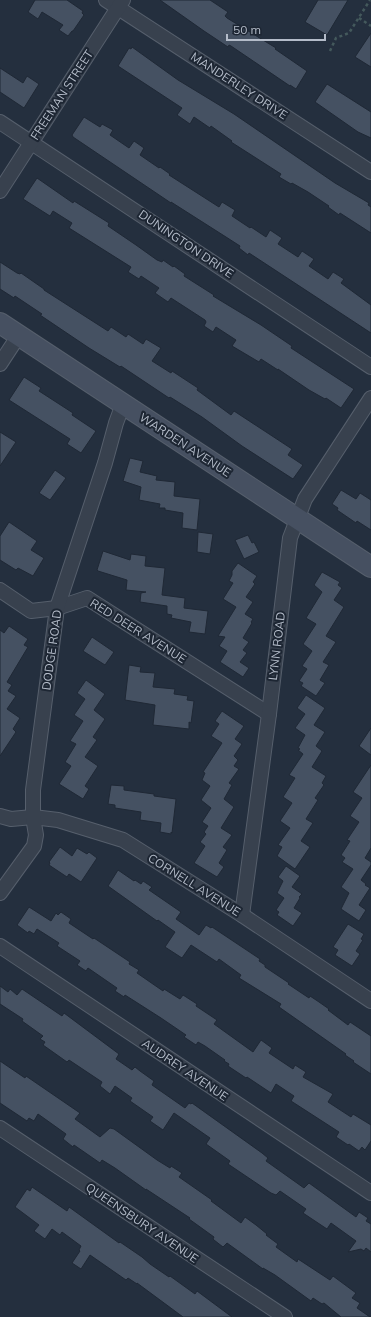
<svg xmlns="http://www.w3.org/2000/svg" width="371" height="1317" font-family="Mulish,sans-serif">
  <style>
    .building { fill: #455162; stroke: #1f2835 }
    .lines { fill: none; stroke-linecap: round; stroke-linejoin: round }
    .street-casing { stroke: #565f6c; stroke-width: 16 }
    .secondary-casing { stroke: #565f6c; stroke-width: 22 }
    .path { stroke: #44595c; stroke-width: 2.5; stroke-dasharray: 3 3; stroke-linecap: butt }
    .street { stroke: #38414e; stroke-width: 14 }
    .secondary { stroke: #465061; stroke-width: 20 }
    .labels { text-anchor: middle; stroke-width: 4; stroke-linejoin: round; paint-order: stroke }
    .street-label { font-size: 12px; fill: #b4bcc9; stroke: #1d2633 }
  </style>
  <rect width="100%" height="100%" fill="#242f3e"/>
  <!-- building -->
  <g class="building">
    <path d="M35 0H67L83 11 82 13 84 15 73 31H72L68 36 59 30 63 25 42 12 38 19 28 12Z"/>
    <path d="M160 0H210L228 12 225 16 227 18 276 48 275 49 307 71 296 89 290 85V86L231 46 229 45 228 47 204 31Z"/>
    <path d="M318 0H348L327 35 305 22Z"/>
    <path d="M371 33V67L355 57Z"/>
    <path d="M132 47 178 80 234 114 335 183 369 203 368 205 371 207V233L340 213 339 215 328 207 329 206 308 192 292 183 291 184 279 177 281 174 231 142 232 141 211 126 210 128 194 117 190 124 177 115 182 108 118 66 129 48 131 49Z"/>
    <path d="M0 68 23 83 27 76 39 84 24 108 0 92Z"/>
    <path d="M327 84 371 112V138L358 132 315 102Z"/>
    <path d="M84 117 100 127 102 124 113 130 110 135 129 148 134 141 144 148 140 155 159 168 160 167 170 174 169 175 219 207 222 202 235 210 232 216 250 228 251 227 266 237 270 230 282 238 278 244 298 257 302 251 314 259 309 266 328 279 333 272 344 279 341 283 371 305V333L249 253 248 255 239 248 240 246 226 237 171 202V203L73 137 72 135Z"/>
    <path d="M37 178 73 203 74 201 109 223 108 226 136 245 157 260 162 262 163 260 173 267 174 266 185 274 184 276 214 295 213 296 261 325 292 346 291 348 354 389 341 408 326 398 325 399 309 390 278 369V370L261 359 259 362 232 346 236 340 216 327 213 332 204 326 206 322 205 320 171 298 168 302 155 293 159 288 141 276 139 279 128 272 131 267 69 228 72 223 53 211 50 216 23 199Z"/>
    <path d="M0 262 17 273 20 274 21 273 44 289V290L108 331 111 327 126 337 128 334 143 344 146 339 161 348 152 361 171 373 172 371 198 388 197 390 231 415 234 411 292 449 288 455 303 465 293 479 242 446 202 417 170 397 169 398 121 366 120 367 89 348 40 315 42 314 15 296 14 298 0 289Z"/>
    <path d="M24 377 41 388 39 391 73 413 72 415 96 431 81 453 67 444 70 439 9 400Z"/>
    <path d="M0 432 16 442 0 466Z"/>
    <path d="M130 458 143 461 140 472 157 476 156 480 175 482 174 496 200 499 197 530 182 528 183 513 165 510V508H159L160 504 139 500 141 487 123 481Z"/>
    <path d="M55 470 66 478 50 500 39 493Z"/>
    <path d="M341 490 356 499 360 493 371 500V530L357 521 356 523 337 510 338 508 332 504Z"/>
    <path d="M9 522 37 541 31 550 44 558 33 576 18 568 16 570 0 560V536Z"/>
    <path d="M198 532 213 534 210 554 197 552Z"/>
    <path d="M248 535 252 543 254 542 259 552 244 559 235 540Z"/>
    <path d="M103 551 130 560 131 554 146 556 145 566 165 568 162 595 185 598 184 608 208 611 205 634 189 632 191 622 171 618 172 615 167 614V606L140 602 141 593 146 592 126 590 127 580 98 571 97 570Z"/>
    <path d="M238 563 257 576 253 582 255 584 246 597 253 602 245 614 253 619 251 622 252 623 243 638 249 642 243 650 247 653 240 662 249 668 243 677 220 662 227 651 219 646 225 637 218 636 236 607 223 599 233 583 229 581 232 575V571Z"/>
    <path d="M322 572 340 582 338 585 342 588 334 600 344 607 326 636 336 642 323 662 329 665 320 680 325 683 316 696 301 686 303 683 299 681 307 669 302 666 312 651 303 644 316 624 306 618 322 592 314 585Z"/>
    <path d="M9 626 28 639 24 645 28 647 7 682 12 685 8 691 16 696 7 709 20 718 13 729 16 732 0 756V630L4 633Z"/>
    <path d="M92 637 114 652 105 665 83 651Z"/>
    <path d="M129 665 141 667 140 672 155 673 153 687 175 689 174 694 188 696 187 700 194 701 191 723 189 722V729L153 725 155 705 125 700Z"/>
    <path d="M86 680 105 694 94 710 105 719 93 737 97 740 85 757 98 766 85 786 89 789 83 799 59 784 71 766 65 762 76 744 70 741 83 721 74 715 85 699 77 693Z"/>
    <path d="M306 695 325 708 314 725 325 732 316 746 322 751 312 767 326 776 322 783 324 785 315 798 318 800 306 819 313 823 301 841 310 847 295 869 277 856 282 847 278 845 290 828 280 821 292 803 283 797 295 778 289 775 303 754 298 750 300 749 298 748 305 735 295 728 305 714 297 708Z"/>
    <path d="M222 711 244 726 235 739 242 744 234 756 238 760 234 766 239 769 229 783 232 785 224 799 234 807 221 828 232 835 223 847 227 850 219 863 224 867 217 877 194 863 205 846 200 842 206 834 204 832 208 826 202 822 211 808 201 800 210 786 202 780 205 773 203 772 222 743 211 736 219 724 215 721Z"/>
    <path d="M371 728V755L359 746Z"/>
    <path d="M371 765V848L365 858 371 862V865L361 880 366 884 365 885 370 888 359 905 366 910 359 921 341 909 349 893 341 887 353 869 342 862 345 858 341 855 350 841 347 840 359 822 350 816 362 798 353 792Z"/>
    <path d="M111 785 124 786V790L154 794V796L176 799 172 833 171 832V834L160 832 161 823 140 820 141 812 115 808V805L108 804Z"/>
    <path d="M60 847 72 856 77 848 87 854 89 852 97 858 81 882 69 874 67 877 49 865 50 863 49 862Z"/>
    <path d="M286 866 300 876 292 887 302 894 299 897 300 898 294 908 302 913 293 926 277 915 279 912 276 910 284 898 277 893 283 881 278 877Z"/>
    <path d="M118 870 134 881 135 880 141 884 143 881 152 887 149 890 181 912 176 919 199 935 206 925 211 928 212 927 260 959 259 961 265 965V967L289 983 288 984 309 998 310 996 319 1002 329 1009 328 1010 348 1025 350 1022 371 1036V1074L353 1062 354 1061 345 1055 346 1054 279 1007 281 1004 239 978 241 975 219 959 217 962 191 945 182 958 165 947 175 932 158 920 157 921 108 886Z"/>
    <path d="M29 907 51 921 56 913 58 915 61 912 71 919 69 923 93 939 94 938 130 962 129 964 139 970 137 973 163 991 164 989 180 999 183 995 197 1004 196 1006 217 1020 214 1024 253 1052 261 1040 272 1048 269 1053 293 1069 295 1065 306 1072 303 1077 333 1094 328 1102 351 1117 353 1114 371 1125V1141L365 1150 362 1147 359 1151 349 1144 348 1145 336 1137 339 1132 291 1101 294 1096 276 1084 271 1093 247 1077 246 1078 228 1066 229 1064 224 1061 225 1060 205 1046 198 1042 196 1045 184 1037 186 1035 161 1018 125 995 124 997 115 991 117 988 88 968 86 971 77 965 80 961 57 946 59 943 37 929 34 934 29 931 28 933 17 925Z"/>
    <path d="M348 924 364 934 361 939 363 940 356 951 360 954 352 966 335 955 338 950 333 947Z"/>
    <path d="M0 986 8 992 10 989 17 995 22 989 62 1016 64 1013 119 1054 116 1059 132 1070 135 1067 140 1071 154 1081 152 1085 185 1108 189 1103 191 1104 192 1103 262 1153 268 1158 266 1161 304 1188 309 1183 356 1217 359 1212 368 1218 366 1221 371 1224V1252L366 1248 364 1251 361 1249 348 1252 356 1241 331 1223 327 1229 303 1213 306 1209 280 1191 276 1195 271 1193 228 1164 230 1161 206 1144 210 1138 174 1113 163 1130 150 1121 153 1117 130 1101 132 1098 115 1086 110 1094 100 1086 102 1082 69 1060 67 1062 43 1045 45 1042 40 1039 43 1036 22 1021 23 1019 0 1004Z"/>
    <path d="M0 1061 25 1078 26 1076 80 1113 75 1119 100 1137 110 1128 114 1129 157 1160 170 1168 171 1166 182 1173 179 1177 212 1200 211 1201 241 1223 245 1217 256 1225 267 1234 266 1235 278 1244 276 1247 297 1262 298 1259 330 1280 333 1276 356 1293 352 1298 360 1303 357 1308 370 1317H341L324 1303 322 1304 313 1298 311 1301 275 1275 263 1268V1269L227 1243 223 1247 214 1240 213 1239 214 1237 189 1219 190 1218 146 1189V1190L115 1168 102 1160 100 1163 74 1145 73 1147 63 1139 66 1134 38 1114 34 1121 29 1118 27 1121 0 1103Z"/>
    <path d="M32 1187 67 1211 69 1207 119 1243 120 1242 142 1257 150 1264 169 1277 170 1276 195 1294 197 1291 232 1317H183L137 1283V1284L128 1278 126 1280 90 1255 81 1269 72 1263 80 1251 79 1250 81 1246 62 1232 60 1235 52 1229 45 1239 34 1231 39 1225 15 1207 27 1189 30 1191Z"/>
  </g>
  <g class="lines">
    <defs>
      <g id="street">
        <path d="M106 0 371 172"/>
        <path d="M0 122 371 367"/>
        <path d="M0 191 123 0"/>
        <path d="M0 364 19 335"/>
        <path d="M0 590 31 611 57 608 87 598 269 714"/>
        <path d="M0 816 11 819 33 817 58 820 123 840 242 915 371 1001"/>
        <path d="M0 893 34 846 36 835 33 817V790L57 608 105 463 116 423 123 404"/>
        <path d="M242 915 269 714 290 538 305 499 371 398"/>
        <path d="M0 946 371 1193"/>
        <path d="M0 1128 285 1317"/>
      </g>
      <path id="secondary" d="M0 323 371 567"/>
    </defs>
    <!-- street casing -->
    <use href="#street" class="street-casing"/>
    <!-- secondary casing -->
    <use href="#secondary" class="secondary-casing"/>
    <!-- path -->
    <g class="path">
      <path d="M359 18 371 26"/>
      <path d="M330 51 336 38 349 33 370 0"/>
    </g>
    <!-- street -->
    <use href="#street" class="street"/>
    <!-- secondary -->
    <use href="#secondary" class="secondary"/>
  </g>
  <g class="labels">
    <!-- street labels -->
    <g class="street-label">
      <text transform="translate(239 86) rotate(33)" y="4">MANDERLEY DRIVE</text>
      <text transform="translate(62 95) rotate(-57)" y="4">FREEMAN STREET</text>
      <text transform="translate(186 244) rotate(34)" y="4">DUNINGTON DRIVE</text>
      <text transform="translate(185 445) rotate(33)" y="4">WARDEN AVENUE</text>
      <text transform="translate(138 631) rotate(32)" y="4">RED DEER AVENUE</text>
      <text transform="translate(277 646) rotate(-83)" y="4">LYNN ROAD</text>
      <text transform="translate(52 650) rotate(-82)" y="4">DODGE ROAD</text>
      <text transform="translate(194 885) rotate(32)" y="4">CORNELL AVENUE</text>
      <text transform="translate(185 1070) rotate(34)" y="4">AUDREY AVENUE</text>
      <text transform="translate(142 1223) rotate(34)" y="4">QUEENSBURY AVENUE</text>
    </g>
  </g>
  <!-- scale -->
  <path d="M227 34v6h98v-6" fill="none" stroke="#b4bcc9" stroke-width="2"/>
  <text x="233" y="34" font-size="12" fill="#b4bcc9" stroke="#1d2633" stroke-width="3" paint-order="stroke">50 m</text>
</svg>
